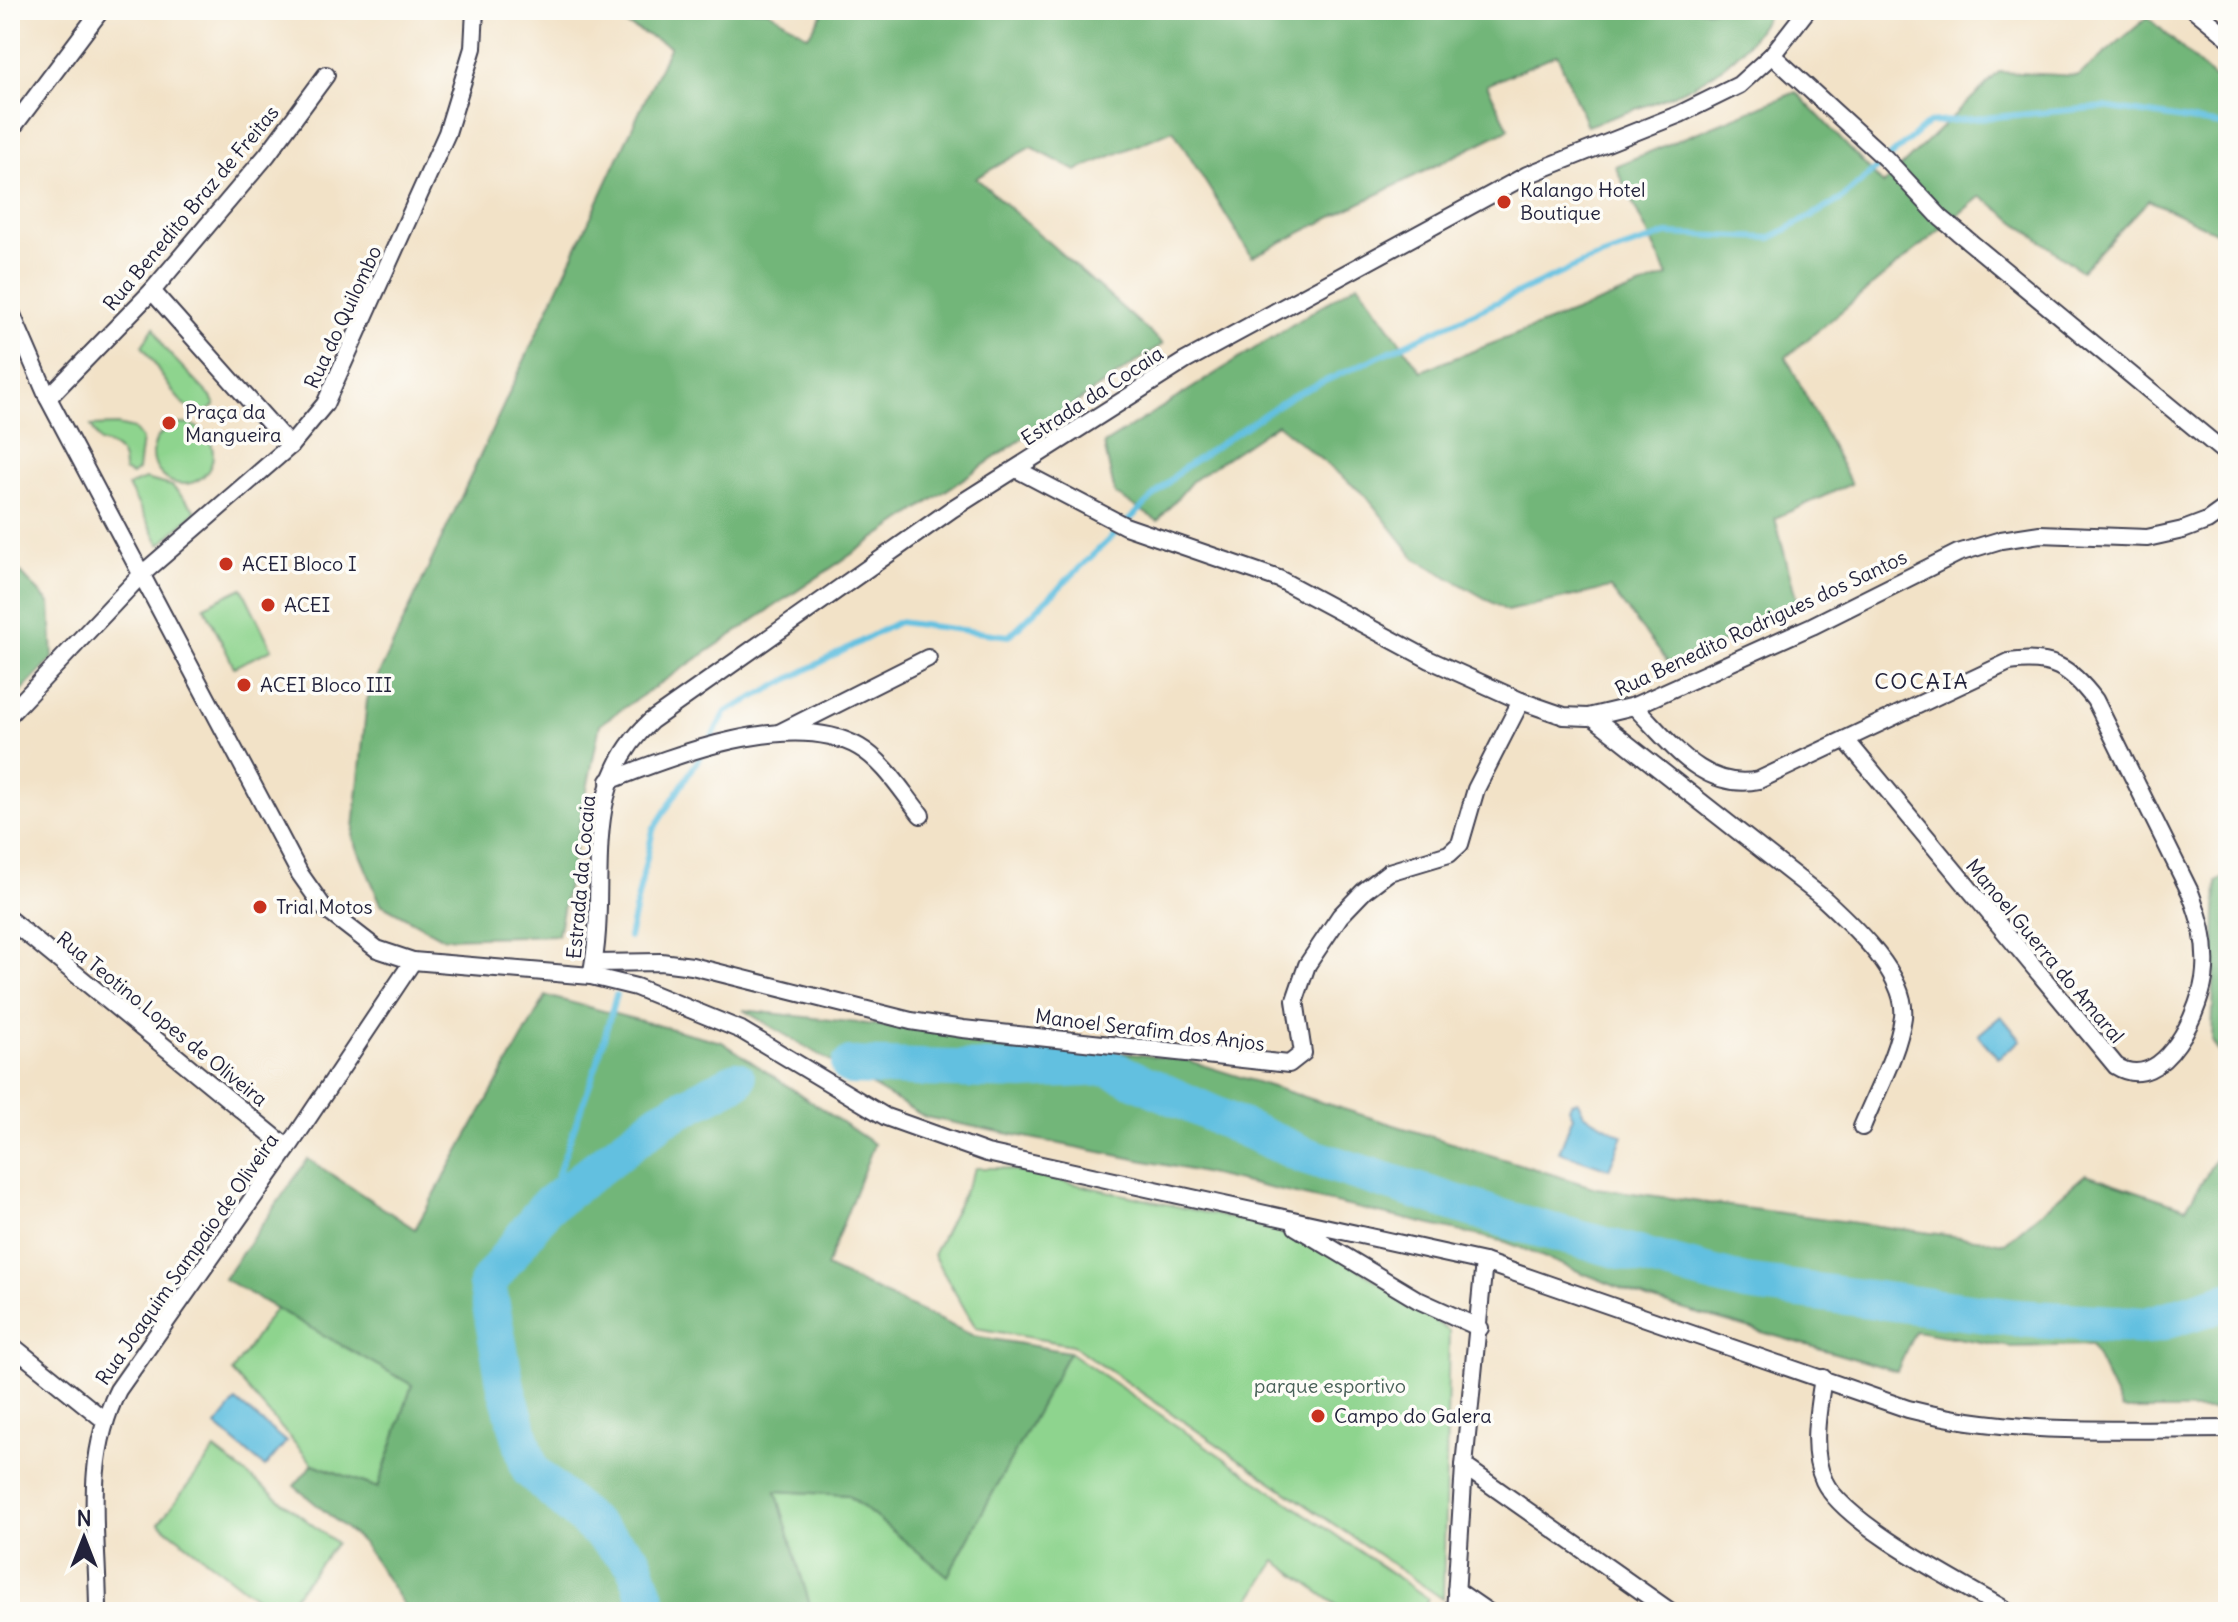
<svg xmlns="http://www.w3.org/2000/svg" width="2238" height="1622" font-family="Delius,sans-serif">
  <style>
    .green { fill: #8ed48e; stroke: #587b64; stroke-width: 2 }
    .forest { fill: #72b679; stroke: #4a6c5a; stroke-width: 2 }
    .water { fill: #62c0e0; stroke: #42718e; stroke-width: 2 }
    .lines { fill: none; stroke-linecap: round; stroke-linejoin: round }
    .stream { stroke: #62c0e0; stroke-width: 6 }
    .river { stroke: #62c0e0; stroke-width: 38 }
    .street-casing { stroke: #413f50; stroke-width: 20 }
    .street { stroke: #fff; stroke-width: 16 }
    .poi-dot { fill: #c8321e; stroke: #fdfcf7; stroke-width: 3 }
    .labels { text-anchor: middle; stroke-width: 7; stroke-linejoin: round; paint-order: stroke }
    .poi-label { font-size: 20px; fill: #22223b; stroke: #fdfcf7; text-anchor: start }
    .street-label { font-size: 20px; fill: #22223b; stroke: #fdfcf7 }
    .park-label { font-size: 20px; fill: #486058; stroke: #fdfcf7 }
    .neighbourhood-label { font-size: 22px; letter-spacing: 2px; fill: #22223b; stroke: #fdfcf7 }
  </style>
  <rect width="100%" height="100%" fill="#fdfcf7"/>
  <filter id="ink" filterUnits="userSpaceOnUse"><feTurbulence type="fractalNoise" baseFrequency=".0125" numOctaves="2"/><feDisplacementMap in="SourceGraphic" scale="16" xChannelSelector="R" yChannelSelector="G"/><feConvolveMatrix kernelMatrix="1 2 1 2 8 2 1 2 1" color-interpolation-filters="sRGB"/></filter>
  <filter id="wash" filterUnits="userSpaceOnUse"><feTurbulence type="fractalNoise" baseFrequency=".006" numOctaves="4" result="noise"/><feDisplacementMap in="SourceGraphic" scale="32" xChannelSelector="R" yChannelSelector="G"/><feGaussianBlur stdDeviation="1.8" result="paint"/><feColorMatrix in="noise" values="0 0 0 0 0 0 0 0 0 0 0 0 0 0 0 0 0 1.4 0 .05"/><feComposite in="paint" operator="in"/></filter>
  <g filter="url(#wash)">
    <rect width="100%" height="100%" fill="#f2e2c7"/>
    <!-- green -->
    <g class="green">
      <path d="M154 327 164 348 211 397 215 405 202 416C176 408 159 367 142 346Z"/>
      <circle cx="183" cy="454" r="30"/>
      <path d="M117 425 134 429 142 439 138 470 132 475 124 471C124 453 118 446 100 442L91 426Z"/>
      <path d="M145 479 172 486 196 511 160 545 128 486Z"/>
      <path d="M242 588 272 649 234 667 204 606Z"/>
      <path d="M976 1168H1002L1248 1222 1336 1253 1449 1331 1443 1599 1072 1345 976 1328 933 1255Z"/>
      <path d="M276 1307 412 1385 378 1488 313 1464 232 1372Z"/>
      <path d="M1069 1352 1429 1599 1421 1612H1346L1276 1561 1242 1612H812L775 1491 848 1495 948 1575Z"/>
      <path d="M215 1450 336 1543 282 1612H275L159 1523Z"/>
    </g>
    <!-- forest -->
    <g class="forest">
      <path d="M596 10H767L808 36 825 10H1770C1731 86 1661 99 1587 126L1557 54 1487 85 1509 129 1252 257 1173 130 1076 171 1031 147 976 178 1163 344 600 724 558 935 443 938 381 904 353 838 367 700 670 46Z"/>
      <path d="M2148 17 2228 91V238L2149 200 2081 271 1981 196 1786 357 1851 484 1775 518 1799 609 1670 665 1610 588 1507 611 1415 558 1366 496 1277 424 1192 481 1158 521 1115 494 1104 444 1358 283 1421 371 1668 276 1615 166 1796 92 1883 184 1999 72 2078 76Z"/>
      <path d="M10 561 50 604 53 658 10 703Z"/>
      <path d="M2228 875V1068L2212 1041 2217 882Z"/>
      <path d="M546 996 722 1042 874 1144 826 1267 974 1336 1069 1352 948 1576 848 1495 776 1491 812 1612H408L363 1543 294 1486 313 1464 378 1488 412 1385 224 1279 308 1159 415 1229Z"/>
      <path d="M743 1010 1186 1060 1596 1188 2005 1243 2086 1174 2186 1208 2228 1138V1410H2122L2091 1345 2011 1347 1915 1331 1897 1371 1647 1299 1506 1242 1190 1170 925 1117Z"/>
    </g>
    <!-- water -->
    <g class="water">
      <path d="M2001 1016 2021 1040 1998 1058 1978 1035Z"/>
      <path d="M1578 1101 1584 1114 1623 1136 1609 1169 1559 1152 1573 1116 1569 1108 1571 1103Z"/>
      <path d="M236 1401 286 1442 265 1467 216 1426Z"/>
    </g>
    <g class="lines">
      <!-- stream -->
      <g class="stream">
        <path d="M709 742 726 712 898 622 1009 636 1181 470 1290 397 1583 263 1667 234 1771 238 1840 200 1928 123 2104 107 2228 126"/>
        <path d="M629 937 653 830 703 752"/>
        <path d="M546 1207 597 1064 616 995"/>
      </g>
      <!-- river -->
      <g class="river">
        <path d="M850 1066 1023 1071 1107 1067 1304 1155 1515 1222 1745 1283 2017 1318 2147 1326 2228 1301"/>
        <path d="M651 1612 634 1562 530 1470 506 1387 487 1284 546 1207 662 1119 737 1080"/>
      </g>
    </g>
  </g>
  <g filter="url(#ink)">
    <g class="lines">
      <defs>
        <g id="street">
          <path d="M2195 10 2228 37"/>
          <path d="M1772 55 1886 159 1941 218 2228 455"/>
          <path d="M10 131 101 10"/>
          <path d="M152 291 290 446"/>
          <path d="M10 310 48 398 300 874 324 908 377 949 413 961 591 976 636 987 741 1030 886 1117 987 1153 1484 1262 1908 1409C2015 1436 2118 1429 2228 1429"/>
          <path d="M48 398 152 291 267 155 326 75"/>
          <path d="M1016 469 1125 526 1279 579 1430 660 1521 701 1564 716 1588 717 1634 706 1812 626 1958 553 2001 540 2040 534 2147 538 2183 530 2207 521 2228 506"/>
          <path d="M1634 706C1670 742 1704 792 1759 780L2009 662C2052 656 2070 667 2095 700L2190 892C2200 918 2207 941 2205 970 2203 1007 2164 1096 2116 1066L1846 740"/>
          <path d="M10 714 141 575 290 446 325 404 447 133 473 48 475 10"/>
          <path d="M1593 717 1823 898C1851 924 1908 975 1903 1017 1898 1054 1876 1092 1862 1127"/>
          <path d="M779 733 928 658"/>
          <path d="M609 781C674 755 792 709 859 747 885 762 903 793 921 815"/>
          <path d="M10 920 288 1148"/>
          <path d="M594 963 661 962 692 966 911 1021 963 1029 1289 1064 1303 1053 1295 1000 1307 965 1340 916 1364 891 1389 872 1449 854 1460 844 1476 789 1521 701"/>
          <path d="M591 976C611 886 574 791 651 721L952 509 1185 361 1527 175 1680 114 1739 85 1772 55 1807 10"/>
          <path d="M1296 1227 1418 1300 1480 1328"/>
          <path d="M10 1344 103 1419"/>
          <path d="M1823 1378C1818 1410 1810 1451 1824 1481 1845 1525 1964 1585 2009 1612"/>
          <path d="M1464 1466 1671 1612"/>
          <path d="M1456 1590 1488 1612"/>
          <path d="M98 1612C98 1535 82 1462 118 1390L288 1148 413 961"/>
          <path d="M1455 1612 1464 1466 1484 1262"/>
        </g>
      </defs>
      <!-- street casing -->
      <use href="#street" class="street-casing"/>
      <!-- street -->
      <use href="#street" class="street"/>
    </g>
  </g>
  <!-- markers -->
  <g class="poi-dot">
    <circle cx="1504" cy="202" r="8"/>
    <circle cx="169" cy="423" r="8"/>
    <circle cx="226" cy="564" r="8"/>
    <circle cx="268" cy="605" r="8"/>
    <circle cx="244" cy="685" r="8"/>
    <circle cx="260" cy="907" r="8"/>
    <circle cx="1318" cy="1416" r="8"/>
  </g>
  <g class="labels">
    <!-- poi labels -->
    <g class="poi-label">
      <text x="1520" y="197">Kalango Hotel<tspan x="1520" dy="23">Boutique</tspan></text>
      <text x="185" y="419">Praça da<tspan x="185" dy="23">Mangueira</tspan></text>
      <text x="242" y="571">ACEI Bloco I</text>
      <text x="284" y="612">ACEI</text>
      <text x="260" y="692">ACEI Bloco III</text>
      <text x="276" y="914">Trial Motos</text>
      <text x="1334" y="1423">Campo do Galera</text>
    </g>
    <!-- street labels -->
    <g class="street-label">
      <text transform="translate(191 208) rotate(-50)" y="7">Rua Benedito Braz de Freitas</text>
      <text transform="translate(343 317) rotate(-65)" y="7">Rua do Quilombo</text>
      <text transform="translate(1092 396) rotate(-33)" y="7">Estrada da Cocaia</text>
      <text transform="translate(1761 623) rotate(-25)" y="7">Rua Benedito Rodrigues dos Santos</text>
      <text transform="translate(581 877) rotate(-85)" y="7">Estrada da Cocaia</text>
      <text transform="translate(2045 951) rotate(50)" y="7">Manoel Guerra do Amaral</text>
      <text transform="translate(162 1019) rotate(39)" y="7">Rua Teotino Lopes de Oliveira</text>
      <text transform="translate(1150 1030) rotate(7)" y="7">Manoel Serafim dos Anjos</text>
      <text transform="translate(187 1259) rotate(-55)" y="7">Rua Joaquim Sampaio de Oliveira</text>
    </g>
    <!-- park labels -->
    <g class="park-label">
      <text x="1330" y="1393">parque esportivo</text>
    </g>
    <!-- neighbourhood labels -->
    <g class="neighbourhood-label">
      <text x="1922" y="689">COCAIA</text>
    </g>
  </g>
  <!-- margin -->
  <rect width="2238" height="1622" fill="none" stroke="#fdfcf7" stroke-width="40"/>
  <!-- north arrow -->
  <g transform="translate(84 1538)" stroke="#fdfcf7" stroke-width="6" paint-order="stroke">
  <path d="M0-6L14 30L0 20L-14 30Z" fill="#22223b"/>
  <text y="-12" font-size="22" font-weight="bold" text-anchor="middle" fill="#22223b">N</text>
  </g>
</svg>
